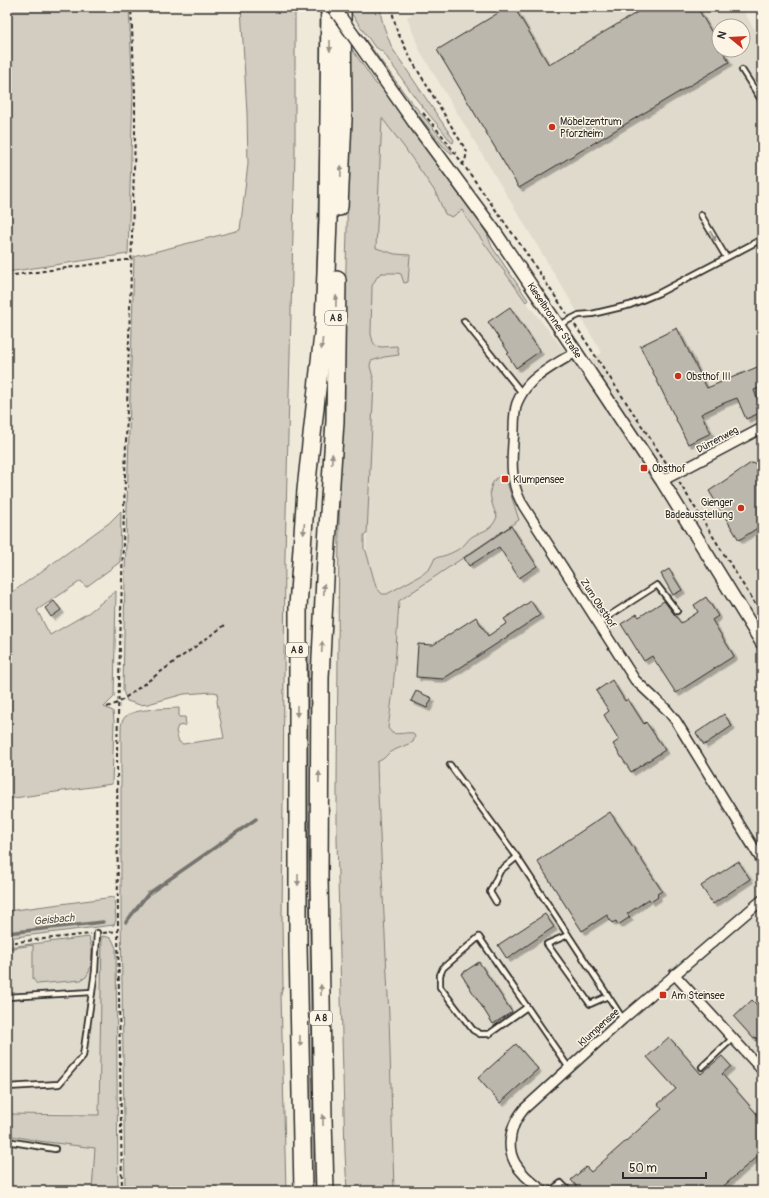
<svg xmlns="http://www.w3.org/2000/svg" width="769" height="1198" font-family="Pangolin,sans-serif">
  <style>
    .built { fill: #e0dacc; fill-rule: evenodd }
    .green { fill: #d2cdc0; stroke: #7e7c76 }
    .lines { fill: none; stroke-linecap: round; stroke-linejoin: round }
    .stream { stroke: #75736d; stroke-width: 3.5 }
    .building { fill: #bcb7ac; stroke: #2b2b2b; filter: url(#shadow) }
    .service-casing { stroke: #2b2b2b; stroke-width: 8 }
    .minor-casing { stroke: #2b2b2b; stroke-width: 12 }
    .tertiary-casing { stroke: #2b2b2b; stroke-width: 15 }
    .motorway-casing { stroke: #2b2b2b; stroke-width: 20 }
    .path { stroke: #2b2b2b; stroke-width: 2; stroke-dasharray: 4 3; stroke-linecap: butt }
    .service { stroke: #fcf5e5; stroke-width: 4.5 }
    .minor { stroke: #fcf5e5; stroke-width: 9 }
    .tertiary { stroke: #fcf5e5; stroke-width: 12 }
    .motorway { stroke: #fcf5e5; stroke-width: 17 }
    .tertiary-bridge-casing { stroke: #2b2b2b; stroke-width: 15; stroke-linecap: butt }
    .tertiary-bridge { stroke: #fcf5e5; stroke-width: 12 }
    .oneway { fill: #949088 }
    .poi-dot { fill: #c8321e; stroke: #fcf5e5; stroke-width: 1.5 }
    .labels { text-anchor: middle; stroke-width: 3; stroke-linejoin: round; paint-order: stroke }
    .shield { fill: #fcf5e5; stroke: #6a6863; stroke-width: 1 }
    .shield-label { font-size: 9px; font-weight: bold; fill: #2b2b2b }
    .poi-label { font-size: 10px; fill: #2b2b2b; stroke: #fcf5e5; text-anchor: start }
    .street-label { font-size: 10px; fill: #2b2b2b; stroke: #fcf5e5 }
    .water-label { font-size: 11px; font-style: italic; fill: #565552; stroke: #fcf5e5 }
  </style>
  <defs>
    <filter id="shadow"><feDropShadow dx="3.5" dy="3.5" stdDeviation="0" flood-color="#0004"/></filter>
  </defs>
  <rect width="100%" height="100%" fill="#efe9da"/>
  <filter id="ink" filterUnits="userSpaceOnUse"><feTurbulence type="fractalNoise" baseFrequency=".025" numOctaves="2"/><feDisplacementMap in="SourceGraphic" scale="8" xChannelSelector="R" yChannelSelector="G"/><feConvolveMatrix kernelMatrix="1 2 1 2 8 2 1 2 1" color-interpolation-filters="sRGB"/></filter>
  <g filter="url(#ink)">
    <!-- built -->
    <g class="built">
      <path d="M425 7H741L762 42V1191H394L389 1016 378 794 377 761 383 759 390 752 413 742 405 732 398 734 392 733 388 728 391 714 395 675 399 601 387 594H382L376 587 366 551 374 381 370 367 371 361 384 357 399 355 397 346 382 347 376 346 373 342 371 334 372 286 377 277 381 273H397L401 274 408 282 410 255 395 254 376 248 381 117 457 213 462 210 467 219 526 302 578 367 602 353 420 51 407 17ZM719 26H743V50H719Z"/>
      <path d="M102 936 99 1115 63 1113 7 1114V949L33 945V979L37 984 81 980 86 977 92 950 89 937Z"/>
      <rect x="7" y="1125" width="101" height="66"/>
    </g>
    <!-- green -->
    <g class="green">
      <path d="M12 7H129L133 92 128 254 7 272V28Z"/>
      <path d="M241 7H295V153L285 555 282 922 283 987 281 994 286 1191H125L121 915V729C121 725 122 720 125 717 134 708 166 709 179 708V717H185L186 725 178 726 176 731 179 742 183 744 224 738 217 702 218 693 213 692 184 694 148 704 140 705 127 701 123 691 125 577 134 257 240 230 248 164 247 113Z"/>
      <path d="M320 7H322V244L315 341 320 132Z"/>
      <path d="M349 7H381V16L384 27 392 48 454 140 453 143 451 142 442 130 417 100 383 52 374 46 349 10Z"/>
      <path d="M360 32 405 94 452 151V154L443 146 395 86 359 34Z"/>
      <path d="M349 45 376 84 377 85 380 84 447 178 469 204 487 234 492 247 528 300 526 302 467 219 462 210 452 217 445 214 436 193 423 174 404 147 382 118 376 248 395 254 410 255 408 282 404 283 401 274 397 273H381L377 277 372 286 371 334 373 342 376 346 382 347 397 346 399 355 384 357 371 361 370 366 374 381 367 534 364 535V549L366 551 376 587 382 594H387L423 574 430 568 435 558C445 556 456 552 464 545 467 542 469 538 473 536 484 530 491 531 497 517 493 507 486 491 494 481 497 477 500 475 505 476L519 520 399 601C396 644 395 686 388 728L392 733C399 735 406 732 413 733L415 737 413 742 390 752 383 759 377 762 378 794 389 1016 394 1191H347L345 1153 337 839V785L339 525 347 230Z"/>
      <path d="M121 511 120 562 86 587 81 581 37 610 50 635 88 613 116 591 114 697 104 707 113 711 114 722 112 784 7 799V596L109 523Z"/>
      <path d="M309 647H313L318 1191H314C312 1107 311 1024 310 940 308 842 307 745 309 647Z"/>
      <path d="M114 897 116 920 114 925 7 938V911Z"/>
      <path d="M102 936 108 937 112 939 116 948 118 1191H92L95 1148 39 1141 7 1135V1114L99 1115Z"/>
      <path d="M89 937 92 950 91 964 89 972 86 977 81 980 37 984 33 979V945L7 949V947Z"/>
    </g>
    <g class="lines">
      <!-- stream -->
      <g class="stream">
        <path d="M126 922 148 894 256 819"/>
        <path d="M7 933 103 922"/>
      </g>
    </g>
    <!-- building -->
    <g class="building">
      <path d="M508 7H514L549 65 646 7H697L719 45V50H722L729 62 519 188 437 50Z"/>
      <path d="M510 307 540 351 516 368 507 354 509 353 488 322Z"/>
      <path d="M677 328 707 388 762 365V387L754 390 762 412 746 419 737 398 724 403 701 414 711 433 688 444 640 346Z"/>
      <path d="M751 463 757 464 762 469V525L739 540 709 491Z"/>
      <path d="M511 526 537 566 519 578 499 547 469 566 464 558Z"/>
      <path d="M669 569 682 590 673 595 661 574Z"/>
      <path d="M706 597 718 616 712 620 734 656 676 693 652 656 644 661 621 624 637 614 639 617 664 601 681 623 698 612 694 605Z"/>
      <path d="M54 601 61 610 51 617 45 608Z"/>
      <path d="M531 601 540 615 513 633 443 679 416 677 418 644 433 645 476 617 488 636 507 623 504 619Z"/>
      <path d="M612 680 625 701 628 699 644 724 646 722 665 750 631 772 613 744 619 740 604 715 609 711 596 691Z"/>
      <path d="M416 691 432 698 427 708 411 701Z"/>
      <path d="M724 714 732 726 704 745 696 733Z"/>
      <path d="M610 812 662 891 657 894 658 897 651 902 649 899 627 914 630 917 618 925 616 921 612 923 607 915 582 931 537 861Z"/>
      <path d="M737 862H739L750 879 713 904 701 886Z"/>
      <path d="M545 914 554 927 507 959 498 945Z"/>
      <path d="M479 962 512 1012 493 1024 461 974Z"/>
      <path d="M752 1000 758 1006 762 1003V1045L755 1037 753 1038 734 1017Z"/>
      <path d="M669 1037 701 1074 722 1056 731 1066 722 1074 762 1120V1152L718 1191H581L571 1180 586 1167 591 1172 662 1109 658 1104 676 1089 647 1057Z"/>
      <path d="M516 1044 538 1069 500 1103 478 1078Z"/>
    </g>
    <g class="lines">
      <defs>
        <g id="service">
          <path d="M742 70 762 101"/>
          <path d="M701 215 726 257"/>
          <path d="M464 321 522 393"/>
          <path d="M559 325 579 315 592 314 630 305 659 293 762 239"/>
          <path d="M598 623 657 585 677 611"/>
          <path d="M450 765 517 857 623 1019"/>
          <path d="M496 902 490 892 500 871 517 857"/>
          <path d="M568 935 547 944 590 1004 608 996"/>
          <path d="M7 997 92 992"/>
          <path d="M527 1007 489 1034H480L473 1030 440 987V975L443 968 479 937 569 1068"/>
          <path d="M702 1067 733 1038"/>
          <path d="M7 1087 59 1084 83 1056 95 971 97 933"/>
          <path d="M7 1141 55 1149"/>
          <path d="M550 1191 561 1183 569 1191"/>
        </g>
        <g id="minor">
          <path d="M576 352C561 361 543 370 530 383 525 388 520 396 517 403 514 412 514 421 514 430 512 456 509 479 521 502L635 680 667 710 676 721 762 861"/>
          <path d="M662 481 762 428"/>
          <path d="M674 974 762 1070"/>
          <path d="M542 1190C519 1173 502 1156 514 1125 516 1120 520 1114 524 1109L623 1019 762 900"/>
        </g>
        <path id="tertiary" d="M360 45 414 122 493 229 576 352 662 481 762 643"/>
        <g id="motorway">
          <path d="M339 207 343 119 342 7"/>
          <path d="M303 1191 298 946V607L306 490 324 325 328 220 330 7"/>
          <path d="M325 1191 323 1119 319 877 320 678 326 559 335 421 337 280"/>
        </g>
      </defs>
      <!-- service casing -->
      <use href="#service" class="service-casing"/>
      <!-- minor casing -->
      <use href="#minor" class="minor-casing"/>
      <!-- tertiary casing -->
      <use href="#tertiary" class="tertiary-casing"/>
      <!-- motorway casing -->
      <use href="#motorway" class="motorway-casing"/>
      <!-- path -->
      <g class="path">
        <path d="M391 7 397 31 412 61 467 152 465 161 462 165"/>
        <path d="M423 113 445 139 520 244 567 314"/>
        <path d="M7 276 125 260H131"/>
        <path d="M575 325 669 467"/>
        <path d="M757 464 762 461"/>
        <path d="M679 482 762 615"/>
        <path d="M107 707 118 703 225 625"/>
        <path d="M103 933 118 931"/>
        <path d="M7 943 91 934"/>
        <path d="M122 1191 118 931 117 750 135 134V93L131 7"/>
      </g>
      <!-- service -->
      <use href="#service" class="service"/>
      <!-- minor -->
      <use href="#minor" class="minor"/>
      <!-- tertiary -->
      <use href="#tertiary" class="tertiary"/>
      <!-- motorway -->
      <use href="#motorway" class="motorway"/>
      <defs>
        <path id="tertiary-bridge" d="M333 7 360 45"/>
      </defs>
      <!-- tertiary-bridge casing -->
      <use href="#tertiary-bridge" class="tertiary-bridge-casing"/>
      <!-- tertiary-bridge -->
      <use href="#tertiary-bridge" class="tertiary-bridge"/>
    </g>
    <!-- one-way arrows -->
    <defs><path id="oneway-solid" d="M-6-.8H1V-3.2L6.5 0L1 3.2V.8H-6Z"/></defs>
    <g class="oneway">
      <use href="#oneway-solid" transform="translate(330 46) rotate(90)"/>
      <use href="#oneway-solid" transform="translate(341 171) rotate(-88)"/>
      <use href="#oneway-solid" transform="translate(713 236) rotate(60)"/>
      <use href="#oneway-solid" transform="translate(336 301) rotate(-89)"/>
      <use href="#oneway-solid" transform="translate(322 344) rotate(96)"/>
      <use href="#oneway-solid" transform="translate(332 459) rotate(-87)"/>
      <use href="#oneway-solid" transform="translate(304 529) rotate(94)"/>
      <use href="#oneway-solid" transform="translate(324 589) rotate(-88)"/>
      <use href="#oneway-solid" transform="translate(322 647) rotate(-87)"/>
      <use href="#oneway-solid" transform="translate(297 711) rotate(90)"/>
      <use href="#oneway-solid" transform="translate(319 777) rotate(-89)"/>
      <use href="#oneway-solid" transform="translate(298 880) rotate(90)"/>
      <use href="#oneway-solid" transform="translate(321 990) rotate(-91)"/>
      <use href="#oneway-solid" transform="translate(300 1041) rotate(89)"/>
      <use href="#oneway-solid" transform="translate(323 1120) rotate(-91)"/>
    </g>
  </g>
  <!-- markers -->
  <g class="poi-dot">
    <circle cx="552" cy="127" r="4"/>
    <circle cx="678" cy="376" r="4"/>
    <rect x="640" y="464" width="8" height="8" rx="2"/>
    <rect x="501" y="475" width="8" height="8" rx="2"/>
    <circle cx="741" cy="508" r="4"/>
    <rect x="659" y="991" width="8" height="8" rx="2"/>
  </g>
  <g class="labels">
    <!-- shield labels -->
    <g class="shield">
      <rect x="325" y="311" width="22" height="14" rx="3"/>
      <rect x="286" y="643" width="22" height="14" rx="3"/>
      <rect x="310" y="1011" width="22" height="14" rx="3"/>
    </g>
    <g class="shield-label">
      <text x="336" y="321">A 8</text>
      <text x="297" y="653">A 8</text>
      <text x="321" y="1021">A 8</text>
    </g>
    <!-- poi labels -->
    <g class="poi-label">
      <text x="560" y="125">Möbelzentrum<tspan x="560" dy="12">Pforzheim</tspan></text>
      <text x="686" y="380">Obsthof III</text>
      <text x="652" y="472">Obsthof</text>
      <text x="513" y="483">Klumpensee</text>
      <text x="733" y="506" text-anchor="end">Gienger<tspan x="733" dy="12">Badeausstellung</tspan></text>
      <text x="671" y="999">Am Steinsee</text>
    </g>
    <!-- street labels -->
    <g class="street-label">
      <text transform="translate(555 320) rotate(56)" y="4">Kieselbronner Straße</text>
      <text transform="translate(717 439) rotate(-28)" y="4">Dürrenweg</text>
      <text transform="translate(599 603) rotate(57)" y="4">Zum Obsthof</text>
      <text transform="translate(598 1027) rotate(-42)" y="4">Klumpensee</text>
    </g>
    <!-- water labels -->
    <g class="water-label">
      <text transform="translate(54 919) rotate(-6)" y="4">Geisbach</text>
    </g>
  </g>
  <!-- margin -->
  <rect width="769" height="1198" fill="none" stroke="#fcf5e5" stroke-width="24"/>
  <rect x="12" y="12" width="745" height="1174" fill="none" stroke="#2b2b2b" stroke-width="1.5" filter="url(#ink)"/>
  <!-- north arrow -->
  <g transform="translate(731 38) rotate(288)"><circle r="19" fill="#fcf5e5" stroke="#a8a49b"/>
  <path d="M0-3L7 15L0 10L-7 15Z" fill="#c8321e"/>
  <text y="-6" font-size="11" font-weight="bold" text-anchor="middle" fill="#2b2b2b">N</text>
  </g>
  <!-- scale -->
  <path d="M623 1172v6h83v-6" fill="none" stroke="#2b2b2b" stroke-width="2"/>
  <text x="629" y="1172" font-size="12" fill="#2b2b2b" stroke="#fcf5e5" stroke-width="3" paint-order="stroke">50 m</text>
</svg>
